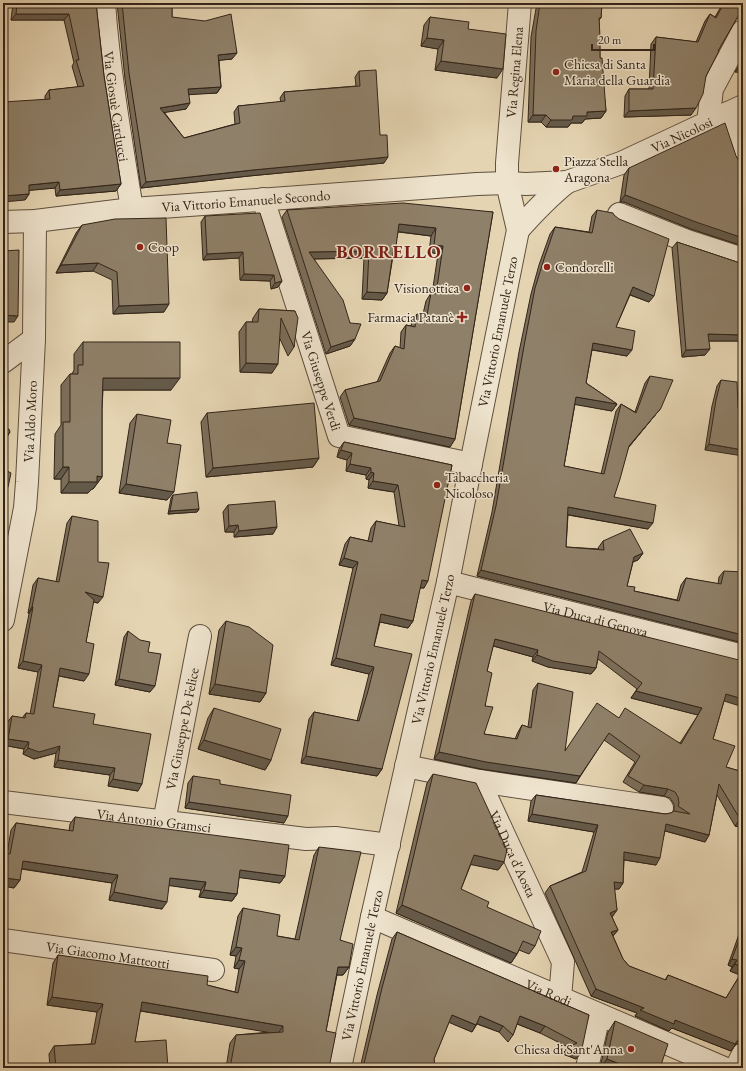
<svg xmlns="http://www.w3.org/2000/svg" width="746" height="1071" font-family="'EB Garamond',serif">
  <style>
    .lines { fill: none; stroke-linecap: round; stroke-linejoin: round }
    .minor-casing { stroke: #5f503f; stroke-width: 24 }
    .minor { stroke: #eee3cd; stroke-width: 22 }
    .wall { fill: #7b6e5a; stroke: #322419; fill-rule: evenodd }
    .shaded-wall { fill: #645a4a; stroke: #322419 }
    .building { fill: #8f8069; stroke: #322419; fill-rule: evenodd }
    .poi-dot { fill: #8f2418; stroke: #eee3cd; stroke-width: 1.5 }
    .labels { text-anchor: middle; stroke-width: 3; stroke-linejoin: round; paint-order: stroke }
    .poi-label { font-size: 14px; fill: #322419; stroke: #eee3cd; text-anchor: start }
    .street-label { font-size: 14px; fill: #322419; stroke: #eee3cd }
    .district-label { font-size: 18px; font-weight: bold; letter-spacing: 1px; fill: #7a1f14; stroke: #eee3cd }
  </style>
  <rect width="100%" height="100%" fill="#e5d4b2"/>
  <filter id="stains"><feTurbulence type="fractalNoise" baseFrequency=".005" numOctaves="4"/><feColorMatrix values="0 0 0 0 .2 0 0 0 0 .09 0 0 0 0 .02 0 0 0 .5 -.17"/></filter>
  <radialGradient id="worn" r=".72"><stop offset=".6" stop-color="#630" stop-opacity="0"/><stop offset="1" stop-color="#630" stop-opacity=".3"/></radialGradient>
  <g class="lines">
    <defs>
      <g id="minor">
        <path id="s1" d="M104 3C109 72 121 141 132 209"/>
        <path d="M728 113 743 159"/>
        <path d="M708 123 712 89 743 31"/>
        <path id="s2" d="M263 199 339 436 471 464"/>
        <path d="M619 214 687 241 743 259"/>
        <path id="s3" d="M3 222 35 221 132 209 175 206 477 184 507 183 526 184 567 182 621 163 743 106"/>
        <path d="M518 230C534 212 548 197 567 182"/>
        <path d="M3 362 34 339"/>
        <path id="s4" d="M448 582 743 656"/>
        <path id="s5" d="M3 620 25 508 27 482 34 339 35 221"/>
        <path id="s6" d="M406 766 479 781 563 962 560 998"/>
        <path d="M479 781 662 808"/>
        <path id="s7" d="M3 802 306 839 335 838 389 845"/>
        <path id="s8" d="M164 822 200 636"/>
        <path id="s9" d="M372 917 724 1068"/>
        <path id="s10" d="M3 940 213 970"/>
        <path id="s11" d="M340 1068 372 917 448 582 471 464 518 230 507 183V163L520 3"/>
        <path d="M587 1068 599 1015"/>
        <path d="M736 1068 743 1054"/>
      </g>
    </defs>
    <!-- minor casing -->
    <use href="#minor" class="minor-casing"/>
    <!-- minor -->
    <use href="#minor" class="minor"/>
  </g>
  <!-- wall -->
  <g class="wall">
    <path d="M13 3H96L104 76 121 184 116 191 56 196 55 188 29 190V194L25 200 45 100V96L49 90 78 87 72 66 74 63 64 20H11Z"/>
    <path d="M117 3H172V17L232 59 219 60 221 87 217 93 189 94 186 109 164 112 184 138 235 124 234 112 238 106 281 102 280 98 284 92 356 86 355 77 359 71 380 135 384 163 249 176 141 188 125 79Z"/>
    <path d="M537 3H602L601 18 599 20 600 58 606 111 601 118 585 119 582 123H571L568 127H546L541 122H528L531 37Z"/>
    <path d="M723 3H743V14L741 13 737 18 718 51 706 76 691 115 624 117 625 96 629 89H649L651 44 656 37 696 42 705 21 710 14 715 17Z"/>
    <path d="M430 17 468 29 497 78 435 70 438 49 421 46 424 25Z"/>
    <path d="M743 58V72H735Z"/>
    <path d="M736 156 739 161 743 163V246L691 229 624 202H620L624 175 629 168Z"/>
    <path d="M287 210 493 212 455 439 450 447 349 425 340 397 345 390 377 382 390 353 395 346 400 348 401 332 406 325 411 326 412 321 417 314H423L426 301 431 293 432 294 438 254 429 252 431 236 398 232 394 250 387 293 382 300 362 299 364 258 314 259 350 323 355 339 350 346 326 354 282 217Z"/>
    <path d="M597 210 649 302 630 295 616 327 627 356 592 350 586 383 617 404 612 411 575 404 564 466 601 474 616 411 621 404 635 412 645 383 650 376 656 414 628 448 614 497 648 529 568 515 566 547 599 549 598 548 603 541 643 553 638 560 633 562 627 586 634 591 677 600 681 585 686 578 718 584 719 577 724 571 741 604 743 605V643L477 576 492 512 519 352 531 294 539 265 550 234 555 227 589 232 592 216Z"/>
    <path d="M205 216 282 281 278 287 271 289 270 281 240 280 239 258 203 260 201 222Z"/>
    <path d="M82 225 164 312 113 314 112 280 93 271 56 273 76 233Z"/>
    <path d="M677 242 743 264V341H709L705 355 682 357 672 248Z"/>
    <path d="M259 309 295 311 294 347 288 356 280 339 272 373 240 372 239 332 246 322H252L253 318Z"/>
    <path d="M83 342 171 390H103L102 409V477L93 489H92L88 493H61V479H54L55 434 61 425V385L70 374H72L74 370V354Z"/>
    <path d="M721 380 738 408 705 450 712 406 717 386Z"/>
    <path d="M207 413 319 458 313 467 206 477 201 422Z"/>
    <path d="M137 414 167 443V500L119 493 130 423Z"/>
    <path d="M344 442 452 465 424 588H420L413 621 408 628 380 622 374 646 382 769 377 776 301 763 309 719 314 712 357 721 363 698 369 674 331 665 353 568 339 565 345 544 350 537 368 541 371 528 376 521 399 526 394 492 368 488 369 480 366 479V475L346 471 347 460 337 457 339 449Z"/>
    <path d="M173 495 199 509 197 512 168 514 171 498Z"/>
    <path d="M228 505 273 534 234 537V532H225L223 512Z"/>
    <path d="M72 516 98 603 93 602 86 642 84 681 59 676 53 707 93 724 138 791 108 786 110 775 54 767 56 753 34 759 23 754 24 749 3 745 7 723 12 716 22 718 26 713 30 714 38 672 18 668 29 614 28 613 33 585 38 578 56 582 67 523Z"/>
    <path d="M475 594 724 701 713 739 726 767 743 772V828L735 826 717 795 709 835 705 842 665 831 656 865 624 860 623 883 619 889H614L617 910 612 917 618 930 613 936 623 959 629 966 665 980 668 975 726 998 740 975 730 971 732 967 728 965 743 923V1042L736 1044 731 1051 672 1028 669 1031 635 1016 637 1013 591 996 545 893 550 886 582 872 594 832 528 821 531 801 536 795 665 814 671 813 674 811V804L670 798 664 796 639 792 623 782 635 762 604 740 576 783 481 769 434 759 471 601ZM493 646 533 657 532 661 548 667 591 674 596 668 598 659 637 689 631 698 698 715 680 743 619 718 565 751 538 683 533 690 528 727 522 725 518 732 515 739 484 734 487 671Z"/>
    <path d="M226 621 266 693 260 702 209 694 219 630Z"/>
    <path d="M128 631 148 652 150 692 115 685 124 637Z"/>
    <path d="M214 708 271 760 265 770 198 749 208 718Z"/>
    <path d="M433 774 504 862 498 870 471 864 461 889 487 907 535 946 529 954 519 950 517 954 511 963 396 913 427 783Z"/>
    <path d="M193 776 220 784 284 823 185 808 188 783Z"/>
    <path d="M75 817 285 876 280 883 239 877 237 894 232 901 199 897 201 890 169 885 162 909 109 900 112 883 21 869 20 880 14 888 5 886 7 854 11 830 16 823 69 831 70 824Z"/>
    <path d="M319 847 340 940 349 967 343 975H337L326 1031 329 1068H226L230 1043 236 1035 270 1032 140 1011 135 1042 168 1068H50L49 1054 54 1046 91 1044 97 1012 47 1005 53 963 58 955 207 985 235 992 239 969 234 968 236 956 230 955 238 916 243 908 277 936 295 939 314 855Z"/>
    <path d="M743 907V916L740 915Z"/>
    <path d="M397 932 589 1015 576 1059 563 1054 568 1047 540 1033 517 1024 513 1035 508 1042 499 1032 477 1024 472 1032 449 1022 434 1059 435 1068H360L377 995 392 939Z"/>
    <path d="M615 1021 660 1068H600L608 1032Z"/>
  </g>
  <!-- shaded-wall -->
  <g class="shaded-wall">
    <path d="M16 14H69L64 20H11Z"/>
    <path d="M427 38 444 40 438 49 421 46Z"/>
    <path d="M237 53 232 59 214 61 218 55Z"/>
    <path d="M441 61 503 69 497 78 435 70Z"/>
    <path d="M743 65V72H735L740 66Z"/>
    <path d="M221 87 217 93 184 95 188 89Z"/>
    <path d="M190 103 186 109 156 114 160 108Z"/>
    <path d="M696 108 691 115 624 117 629 111Z"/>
    <path d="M606 111 601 118 585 119 582 123H571L568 127H546L551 120 587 112Z"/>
    <path d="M533 115H546L541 122H528Z"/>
    <path d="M388 157 384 163 249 176 141 188 146 182 253 170Z"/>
    <path d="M59 182 55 188 24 191 29 185Z"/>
    <path d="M121 184 116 191 56 196 60 190Z"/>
    <path d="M29 194 25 200 3 202V196Z"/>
    <path d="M625 195 628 196 743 238V246L691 229 624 202H620Z"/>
    <path d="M399 224 436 228 431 236 394 231Z"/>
    <path d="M434 245 443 246 438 254 429 252Z"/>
    <path d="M369 251 364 258 304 259 309 252Z"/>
    <path d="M243 252 239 258 203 260 207 254Z"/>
    <path d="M98 263 93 271 56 273 61 265Z"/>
    <path d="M244 274 274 275 270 281 240 280Z"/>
    <path d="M282 281 278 287 271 289 275 283Z"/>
    <path d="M633 287 654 296 649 302 628 294Z"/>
    <path d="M367 292 387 293 382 300 362 299Z"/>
    <path d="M169 304 164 312 113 314 119 306Z"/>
    <path d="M3 315 18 316 14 322H3Z"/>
    <path d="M708 334 743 335V341H703Z"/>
    <path d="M355 339 350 346 326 354 331 347Z"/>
    <path d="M593 343 632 350 627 356 588 349Z"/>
    <path d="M710 349 705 355 682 357 686 350Z"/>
    <path d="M246 363 278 364 272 373 240 372Z"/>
    <path d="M103 378H180L171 390H94Z"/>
    <path d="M576 397 617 404 612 411 572 404Z"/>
    <path d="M661 408 656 414 624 453 629 446Z"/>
    <path d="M354 418 455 439 450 447 349 425Z"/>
    <path d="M10 432 6 439 3 441V439Z"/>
    <path d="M709 444 743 450V456L705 450Z"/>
    <path d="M341 450 352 453 347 460 337 457Z"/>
    <path d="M319 458 313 467 206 477 213 468Z"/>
    <path d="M350 464 371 468 366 475 346 471Z"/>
    <path d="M63 467H69L61 479H54Z"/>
    <path d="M371 472 374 473 369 480 366 479Z"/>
    <path d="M97 476 102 477 93 489H92L88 493H61L69 482Z"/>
    <path d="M373 481 398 485 394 492 368 488Z"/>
    <path d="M126 484 174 492 167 500 119 493Z"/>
    <path d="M3 487H8L4 493H3Z"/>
    <path d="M568 507 653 523 648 529 564 514Z"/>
    <path d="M199 509 197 512 168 514 170 511Z"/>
    <path d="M238 525 234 532H225L229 526Z"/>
    <path d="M277 527 273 534 234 537 239 531Z"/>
    <path d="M643 553 638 560 629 563 634 557Z"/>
    <path d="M344 558 358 562 353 568 339 565Z"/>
    <path d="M481 570 743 635V643L477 576Z"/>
    <path d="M422 580 428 581 424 588 417 587Z"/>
    <path d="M85 592 103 597 98 603 81 599Z"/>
    <path d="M32 607H33L29 614 28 613Z"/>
    <path d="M381 614 413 621 408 628 376 621Z"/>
    <path d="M495 639 538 650 533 657 490 645Z"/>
    <path d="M537 655 596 668 591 674 548 667 532 661Z"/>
    <path d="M336 658 374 667 369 674 331 665Z"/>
    <path d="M23 661 42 665 38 672 18 668Z"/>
    <path d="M60 668 89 674 84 681 55 675Z"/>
    <path d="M119 679 155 686 150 692 115 685Z"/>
    <path d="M215 684 266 693 260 702 209 694Z"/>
    <path d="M636 691 702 708 698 715 631 698Z"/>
    <path d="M726 694 743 699V707L721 700Z"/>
    <path d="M8 739 29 742 24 749 3 745Z"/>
    <path d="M204 740 271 760 265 770 198 749Z"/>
    <path d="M60 746 56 753 34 759 23 754 28 748Z"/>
    <path d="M439 752 580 776 576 783 481 769 434 759Z"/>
    <path d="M306 756 382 769 377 776 301 763Z"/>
    <path d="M58 760 115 768 110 775 54 767Z"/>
    <path d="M113 779 142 784 138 791 108 786Z"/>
    <path d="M644 785 668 789 664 796 639 792Z"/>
    <path d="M189 802 288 816 284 823 185 808Z"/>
    <path d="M532 814 598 825 594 832 528 821Z"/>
    <path d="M740 819 743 820V828L735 826Z"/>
    <path d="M666 824 709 835 705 842 662 830Z"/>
    <path d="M624 852 660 858 656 865 619 859Z"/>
    <path d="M474 855 504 862 498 870 468 864Z"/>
    <path d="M23 861 118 875 112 883 18 868Z"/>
    <path d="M240 870 285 876 280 883 235 877Z"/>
    <path d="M6 878 20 880 14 888 3 886Z"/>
    <path d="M170 878 206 882 201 890 165 885Z"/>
    <path d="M614 882 623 883 619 889H609Z"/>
    <path d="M204 890 237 894 232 901 199 897Z"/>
    <path d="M114 892 167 902 162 909 109 900Z"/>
    <path d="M402 905 517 954 511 963 396 913Z"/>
    <path d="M617 910 612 917 610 913Z"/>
    <path d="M743 910V916L740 915Z"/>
    <path d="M618 930 613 936 611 932Z"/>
    <path d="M236 947 242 948 236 956 230 955Z"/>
    <path d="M732 959 737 960 732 967 728 965Z"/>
    <path d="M239 960 245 961 239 969 234 968Z"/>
    <path d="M735 964 743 967V970L740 975 730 971Z"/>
    <path d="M338 967H349L343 975H333Z"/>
    <path d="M596 989 675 1020 740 1037 743 1036V1042L736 1044 731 1051 672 1028 669 1031 635 1016 637 1013 591 996Z"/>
    <path d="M52 997 103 1004 97 1012 47 1005Z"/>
    <path d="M142 1002 283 1026 278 1034 136 1010Z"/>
    <path d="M452 1015 476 1025 472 1032 448 1022Z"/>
    <path d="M480 1016 503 1026 499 1032 475 1023Z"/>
    <path d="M520 1016 545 1026 540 1033 515 1023Z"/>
    <path d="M568 1047 581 1053 576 1059 563 1054Z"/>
    <path d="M607 1059 631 1068H600Z"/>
  </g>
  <!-- building -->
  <g class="building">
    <path d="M17 3H96L104 76 121 184 60 190 59 182 29 185V194L3 196V102L50 99 49 90 84 86 76 60H79L69 14H16Z"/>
    <path d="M122 3H172V17L205 21 231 14 237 53 218 55 221 87 188 89 190 103 160 108 184 138 240 123 238 106 285 101 284 92 360 86 359 71 376 70 380 135H387L388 157 253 170 146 182 129 73Z"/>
    <path d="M540 3H602L601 18H599L600 37V58H602L606 111 587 112V116H573L572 120H551L546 115H533L536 31Z"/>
    <path d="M724 3H743V9L737 18 718 51H719L706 76 703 94 696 108 629 111V89H653L656 37 698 42 710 14 716 18Z"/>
    <path d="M430 17 469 22 468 29 506 34 503 69 441 61 444 40 427 38Z"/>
    <path d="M743 60V65L740 66Z"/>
    <path d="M725 123 736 156 739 161 743 163V238L696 222 628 196 625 195 629 168Z"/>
    <path d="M403 203 493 212 455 439 354 418 345 390 380 381 395 346 404 349 406 325 415 327 417 314 427 315 431 293 436 294 443 246 434 245 436 228 399 224 396 246H394L387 293 367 292 369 251 309 252 343 300 350 323 361 324 355 339 331 347 287 210Z"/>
    <path d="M597 210 613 213 614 215 619 219 669 239 654 296 633 287 616 327 635 331 632 350 593 343 586 383 617 404 576 397 564 466 604 474 621 404 636 413 650 376 673 380 661 408 629 446 620 479 614 497 656 505 653 523 568 507 566 547 604 550 603 541 630 529 643 553 634 557 627 586 635 587 634 591 679 601 686 578 721 584 724 571 743 572V591L741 604 743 605V635L481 570 496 506 524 346 535 288 544 259 555 227 592 233Z"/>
    <path d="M260 213 282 281 275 283 274 275 244 274 243 252 207 254 205 216Z"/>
    <path d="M166 218 169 304 119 306 117 272 98 263 61 265 82 225 115 219Z"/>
    <path d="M677 242 743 264V335L708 334 710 349 686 350Z"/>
    <path d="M19 250 18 316 3 315V251Z"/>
    <path d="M259 309 295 311 298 318 294 347 281 318 278 364 246 363V322H258Z"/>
    <path d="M83 342H180V378H103L102 408V477L97 476V482H69V467H63V422H70V374H78V365H83Z"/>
    <path d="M721 380 737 382 738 408 743 410 740 429H743V450L709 444 716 400Z"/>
    <path d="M314 403 319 458 213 468 207 413Z"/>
    <path d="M137 414 171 420 167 443 181 445 174 492 126 484Z"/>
    <path d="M9 429 10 432 3 439V431Z"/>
    <path d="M344 442 452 465 428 581 422 580 413 621 381 614 374 646 412 654 382 769 306 756 314 712 359 721 368 691 374 667 336 658 358 562 344 558 350 537 372 542 376 521 405 527 398 485 373 481 374 473 371 472V468L350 464 352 453 341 450Z"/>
    <path d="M3 469 11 473 8 487H3Z"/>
    <path d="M197 492 199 509 170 511 173 495Z"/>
    <path d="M275 501 277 527 239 531 238 525 229 526 228 505Z"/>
    <path d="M72 516 98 521V562L109 563 103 597 85 592 94 600 86 642 94 644 89 674 60 668 53 707 95 714 93 724 151 734 142 784 113 779 115 768 58 760 60 746 39 752 28 748 29 742 8 739 12 716 25 718 26 713 34 714 42 665 23 661 33 607H32L38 578 59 582Z"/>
    <path d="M475 594 743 661V699L726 694 713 739 735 746 726 767 743 772V820L740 819 719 784 709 835 666 824 660 858 624 852 623 883 614 882 617 910 610 913 618 930 611 932 623 959 629 966 666 980 668 975 726 998 743 970V1036L740 1037 735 1044 675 1020 674 1024 640 1010 644 1008 596 989 550 886 586 871 598 825 532 814 536 795 665 814 671 813 674 811 690 814 678 806 679 803 678 797 675 792 668 789 644 785 628 776 640 756 609 733 580 776 486 762 439 752ZM495 639 538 650 537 655 553 661 596 668 599 651 642 683 636 691 702 708 681 744 625 708 619 718 597 703 565 751 573 692 538 683 531 728 522 725 517 739 484 734 493 707 485 706 492 673 487 671Z"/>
    <path d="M226 621 249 627 273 645 266 693 215 684Z"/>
    <path d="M128 631 140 640 150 642 148 652 161 654 155 686 119 679Z"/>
    <path d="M214 708 281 729 271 760 204 740Z"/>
    <path d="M433 774 476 783 507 850 504 862 474 855 461 889 489 902 487 907 541 931 535 946 523 941 517 954 402 905Z"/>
    <path d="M193 776 220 780V784L291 795 288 816 189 802Z"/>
    <path d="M75 817 289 845 285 876 240 870 237 894 204 890 206 882 170 878 167 902 114 892 118 875 23 861 20 880 6 878 3 899V853L10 854 16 823 73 831Z"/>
    <path d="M319 847 361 852 340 940 353 944 349 967H338L326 1031 336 1033 329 1068H230L236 1035 283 1032V1026L142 1002 135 1042 166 1040 168 1068H56L54 1046 95 1044 103 1004 52 997 58 955 208 976 207 985 238 993 245 961 239 960 242 948 236 947 243 908 280 915 277 936 299 940Z"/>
    <path d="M743 929V967L735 964 737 960 732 959Z"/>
    <path d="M397 932 589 1015 581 1053 568 1047 577 1043 545 1026 520 1016 513 1035 503 1026 480 1016 476 1025 452 1015 434 1059 435 1065V1068H363L382 988Z"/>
    <path d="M615 1021 668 1044 660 1068H631L607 1059Z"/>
  </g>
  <!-- markers -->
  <g class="poi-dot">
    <circle cx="556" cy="72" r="4"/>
    <circle cx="556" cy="169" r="4"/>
    <circle cx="140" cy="247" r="4"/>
    <circle cx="547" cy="267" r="4"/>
    <circle cx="467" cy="288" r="4"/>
    <path d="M460 311h4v4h4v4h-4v4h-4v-4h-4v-4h4z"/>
    <circle cx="437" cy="485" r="4"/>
    <circle cx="631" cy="1049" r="4"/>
  </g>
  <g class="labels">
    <!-- poi labels -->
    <g class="poi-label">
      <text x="564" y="69">Chiesa di Santa<tspan x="564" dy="16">Maria della Guardia</tspan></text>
      <text x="564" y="166">Piazza Stella<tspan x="564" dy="16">Aragona</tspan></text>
      <text x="148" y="252">Coop</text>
      <text x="555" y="272">Condorelli</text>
      <text x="459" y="293" text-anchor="end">Visionottica</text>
      <text x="454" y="322" text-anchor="end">Farmacia Patanè</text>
      <text x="445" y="482">Tabaccheria<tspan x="445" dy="16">Nicoloso</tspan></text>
      <text x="623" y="1054" text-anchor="end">Chiesa di Sant'Anna</text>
    </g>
    <!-- street labels -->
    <g class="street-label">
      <text dy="5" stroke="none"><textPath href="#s11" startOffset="1016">Via Regina Elena</textPath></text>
      <text dy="5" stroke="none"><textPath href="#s1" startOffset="104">Via Giosuè Carducci</textPath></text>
      <text dy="5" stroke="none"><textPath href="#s3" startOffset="690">Via Nicolosi</textPath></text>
      <text dy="5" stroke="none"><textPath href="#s3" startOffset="244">Via Vittorio Emanuele Secondo</textPath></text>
      <text dy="5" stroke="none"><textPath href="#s11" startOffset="753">Via Vittorio Emanuele Terzo</textPath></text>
      <text dy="5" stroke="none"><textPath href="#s2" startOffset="191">Via Giuseppe Verdi</textPath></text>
      <text dy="5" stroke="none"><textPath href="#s5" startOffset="201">Via Aldo Moro</textPath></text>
      <text dy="5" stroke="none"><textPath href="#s4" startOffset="152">Via Duca di Genova</textPath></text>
      <text dy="5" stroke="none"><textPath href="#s11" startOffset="429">Via Vittorio Emanuele Terzo</textPath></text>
      <text dy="5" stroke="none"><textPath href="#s8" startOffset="95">Via Giuseppe De Felice</textPath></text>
      <text dy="5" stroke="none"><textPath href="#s7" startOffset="152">Via Antonio Gramsci</textPath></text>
      <text dy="5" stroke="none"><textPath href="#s6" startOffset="155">Via Duca d'Aosta</textPath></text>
      <text dy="5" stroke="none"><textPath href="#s10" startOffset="106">Via Giacomo Matteotti</textPath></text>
      <text dy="5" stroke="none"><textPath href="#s11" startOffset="105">Via Vittorio Emanuele Terzo</textPath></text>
      <text dy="5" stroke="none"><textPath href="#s9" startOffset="192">Via Rodi</textPath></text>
    </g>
    <!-- district labels -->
    <g class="district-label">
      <text x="389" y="258">BORRELLO</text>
    </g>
  </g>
  <!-- margin -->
  <rect width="746" height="1071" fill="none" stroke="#e5d4b2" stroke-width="16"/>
  <rect x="4" y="4" width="738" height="1063" fill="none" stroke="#322419" stroke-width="2"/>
  <rect x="8" y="8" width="730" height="1055" fill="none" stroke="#322419"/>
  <!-- scale -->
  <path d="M592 44v6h62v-6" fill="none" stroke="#322419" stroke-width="2"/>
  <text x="598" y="44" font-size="12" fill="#322419" stroke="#eee3cd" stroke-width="3" paint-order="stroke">20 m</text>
  <rect width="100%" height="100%" filter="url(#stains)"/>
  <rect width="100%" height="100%" fill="url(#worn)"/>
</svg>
